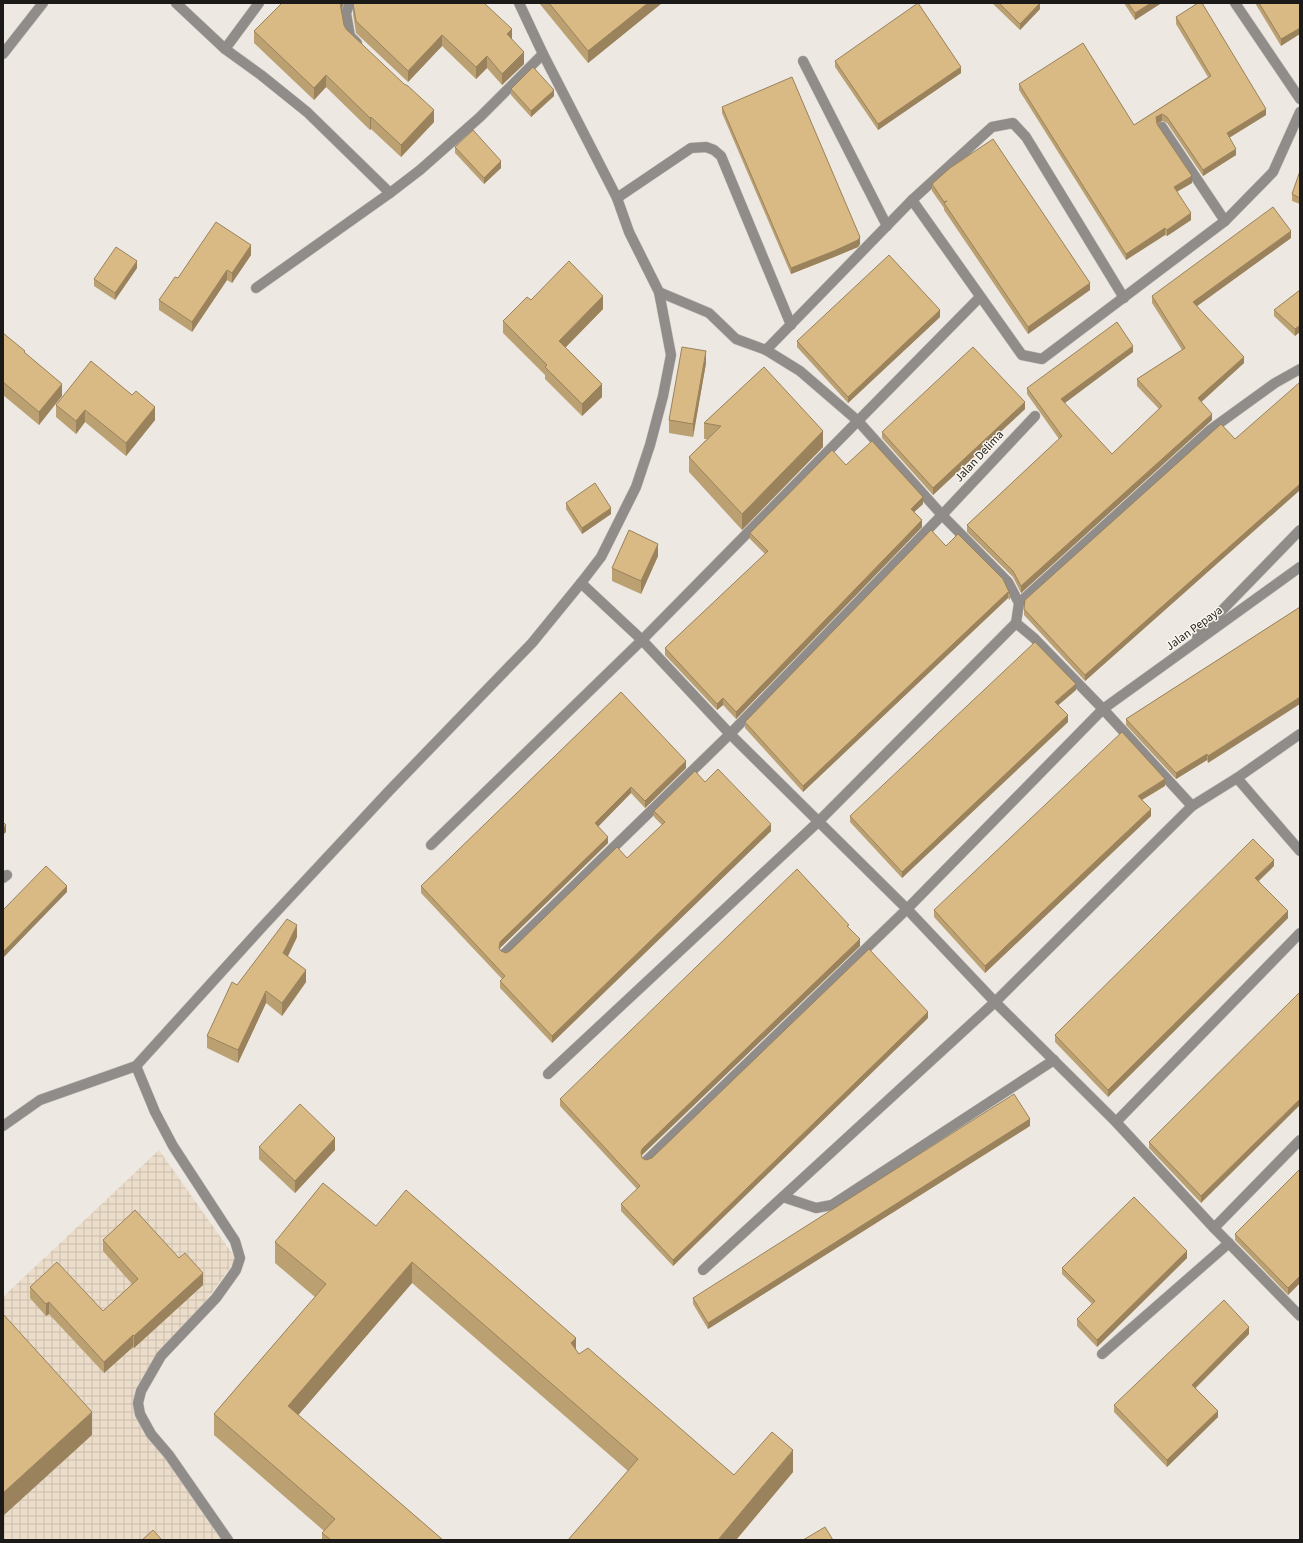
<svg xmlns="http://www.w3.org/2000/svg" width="1303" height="1543" font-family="'Source Sans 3',sans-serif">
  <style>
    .industrial { fill: url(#industrial-grid) }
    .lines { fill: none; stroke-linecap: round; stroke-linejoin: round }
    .minor-casing { stroke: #c7c3bd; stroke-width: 11 }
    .tertiary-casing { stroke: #c7c3bd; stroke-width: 11 }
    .minor { stroke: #908c8a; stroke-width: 10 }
    .tertiary { stroke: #908c8a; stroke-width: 10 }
    .wall { fill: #bba072 }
    .shaded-wall { fill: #99825c }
    .building { fill: #daba84; stroke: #99825c }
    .labels { text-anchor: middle; stroke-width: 3; stroke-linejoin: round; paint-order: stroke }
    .street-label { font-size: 12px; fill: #1c1a18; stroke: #faf6ee }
  </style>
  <defs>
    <pattern id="industrial-grid" width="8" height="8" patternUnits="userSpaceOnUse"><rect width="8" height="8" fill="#ebddca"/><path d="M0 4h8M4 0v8" fill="none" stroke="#c9bdad"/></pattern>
  </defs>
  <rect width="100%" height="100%" fill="#ede8e1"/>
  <!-- industrial -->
  <path class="industrial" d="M159 1150 236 1259 135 1401 232 1540H3V1297Z"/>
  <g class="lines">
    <defs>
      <g id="minor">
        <path d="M176 3 225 49"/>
        <path d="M259 3 225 49 261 75 307 112 390 193 420 170 480 117 543 54"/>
        <path d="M350 3 346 13 350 36 357 43"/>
        <path d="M1235 3 1300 99"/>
        <path d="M3 54 43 3"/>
        <path d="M803 61 887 226"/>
        <path d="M1162 127 1225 221"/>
        <path d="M617 198 691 148 706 147 714 150 721 156 791 325"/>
        <path d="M912 200 1022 355 1042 359 1225 221 1273 172 1300 112"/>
        <path d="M256 288 390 193"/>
        <path d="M659 292 709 313 736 339 766 350"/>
        <path d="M581 583 642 640 730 734 907 909 995 1002 1116 1122 1214 1228 1300 1316"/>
        <path d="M1019 603 1210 430 1275 383 1300 369"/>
        <path d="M1197 636 1300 530"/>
        <path d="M1237 778 1300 851"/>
        <path d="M1192 806 1237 778 1300 734"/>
        <path d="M431 845 642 640 980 297"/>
        <path d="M3 878 7 875"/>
        <path d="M505 953 730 734 942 515 1035 416"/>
        <path d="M548 1074 818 822 1016 623"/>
        <path d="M1116 1122 1300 933"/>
        <path d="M3 1126 40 1100 136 1066"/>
        <path d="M647 1160 907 909 1103 709 1300 567"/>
        <path d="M783 1197 816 1208 832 1205 1054 1060"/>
        <path d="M1214 1228 1300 1140"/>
        <path d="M703 1270 995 1002 1192 806 1103 709 1034 638 1016 623 1019 603 1008 582 942 515 858 421 800 371 766 350 912 200 992 127 1013 123 1026 137 1124 298"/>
        <path d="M1102 1354 1229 1243"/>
      </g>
      <path id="tertiary" d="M228 1540 169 1455 151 1434 140 1414 138 1403 141 1391 161 1356 216 1298 236 1270 240 1258 235 1241 173 1146 155 1112 136 1066 264 925 389 791 532 643 581 583 601 557 636 487 650 445 663 396 671 355 659 292 629 232 617 198 543 54 519 3"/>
    </defs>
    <!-- minor casing -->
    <use href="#minor" class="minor-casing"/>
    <!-- tertiary casing -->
    <use href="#tertiary" class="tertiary-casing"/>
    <!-- minor -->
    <use href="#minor" class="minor"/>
    <!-- tertiary -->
    <use href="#tertiary" class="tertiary"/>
  </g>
  <!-- wall -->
  <g class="wall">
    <path d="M344 3 341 10 344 25 346 29 434 122 401 157 371 129 370 130 326 87 314 100 254 43V31Z"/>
    <path d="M353 3 512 39 524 64 502 85 487 68 476 79 442 46 408 82 356 33 353 14Z"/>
    <path d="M539 3H662L588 63Z"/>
    <path d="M992 3H1040V9L1020 30Z"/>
    <path d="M1124 3H1160V4L1135 20Z"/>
    <path d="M1255 3H1300L1281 46Z"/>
    <path d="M1176 17 1266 115 1229 138 1236 155 1203 176 1167 123 1162 121 1157 124 1192 183 1177 192 1191 220 1167 236 1165 235 1126 260 1019 90V84L1134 125 1208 77 1176 24Z"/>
    <path d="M835 61 961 73 878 130 835 67Z"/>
    <path d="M511 89 554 96 531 117 511 95Z"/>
    <path d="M722 107 860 244 858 247 834 257 791 274 722 113Z"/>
    <path d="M455 147 501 168 484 184 455 153Z"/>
    <path d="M1300 171V204L1292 201V194Z"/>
    <path d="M932 184 1090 290 1028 334 944 210V208L932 191Z"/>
    <path d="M1291 238 1197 306 1244 363 1201 402 1212 420 1021 593 1013 577 967 532V525L1059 439 1027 394V388L1133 352 1064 403 1112 454 1159 409 1137 386V379L1182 350 1152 303V296Z"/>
    <path d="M251 255 232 283 227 280 192 332 159 310V300L178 278Z"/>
    <path d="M137 268 115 300 94 286V279Z"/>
    <path d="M1300 290 1295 336 1274 316V310Z"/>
    <path d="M531 300 603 309 565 348 602 397 582 416 545 379V375L503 333V321Z"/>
    <path d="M940 317 848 403 797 347V341Z"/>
    <path d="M3 333 25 353 62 384 39 425 3 395Z"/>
    <path d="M706 363 693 437 669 433V420Z"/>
    <path d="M764 367 823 447 742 530 689 472V457L707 439H704V423Z"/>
    <path d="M1300 385V490L1085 681 1024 615V609L1235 439Z"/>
    <path d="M56 405 155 420 126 456 85 422 76 434 56 417Z"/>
    <path d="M1025 409 933 495 882 438V432Z"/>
    <path d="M846 465 923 504 914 512 922 527 736 719 723 705 717 710 665 655V648L765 554 750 539V533Z"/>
    <path d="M566 503 611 514 582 534 566 509Z"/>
    <path d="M958 534 1010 594V600L1008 598 803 792 745 728V722L946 546Z"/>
    <path d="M658 556 641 594 612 581V568Z"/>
    <path d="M1300 607 1208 763 1207 760 1176 779 1126 725V719Z"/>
    <path d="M1076 690 1058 705 1068 722 902 878 850 822V816Z"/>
    <path d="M621 692 686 768 645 808 631 793 598 826 608 843 500 948V950L501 951 506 953 510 951 627 858 662 825 654 817V811L705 782 771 831 552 1043 500 988V981L502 979 421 893V886Z"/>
    <path d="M1165 786 1142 800 1151 816 985 973 934 917V910Z"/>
    <path d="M1274 866 1259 881 1288 918 1108 1097 1055 1042V1035Z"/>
    <path d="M297 937 288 956 306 982 282 1016 266 1003 238 1063 207 1048V1036L237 985Z"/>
    <path d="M860 946 642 1155V1158L646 1160 652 1158 928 1018 673 1266 621 1211V1204L637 1189 560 1106V1099Z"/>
    <path d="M1300 992 1201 1203 1149 1148V1142Z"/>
    <path d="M1030 1126 708 1329 693 1304V1298Z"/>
    <path d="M259 1147 335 1150 295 1193 259 1159Z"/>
    <path d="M1300 1169V1283L1288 1295 1235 1240V1234Z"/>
    <path d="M376 1226 576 1350 579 1354 734 1475 793 1472 736 1540H568L628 1471 412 1283 298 1415 443 1540H322V1533L324 1531 214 1435V1414L315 1297 275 1263V1242Z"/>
    <path d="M103 1240 203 1285 134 1348 133 1347 104 1373 49 1314 46 1316 30 1298V1287L103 1311 132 1284 103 1251Z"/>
    <path d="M1187 1258 1097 1347 1077 1326V1319L1092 1304 1062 1274V1268Z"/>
    <path d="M1249 1334 1196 1388 1218 1417 1167 1467 1114 1412V1405Z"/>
  </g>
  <!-- shaded-wall -->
  <g class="shaded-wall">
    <path d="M340 3H344L340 14Z"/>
    <path d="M648 3H662L588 63V51Z"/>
    <path d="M1040 3V9L1020 30V24Z"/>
    <path d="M1151 3H1160V4L1135 20V13Z"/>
    <path d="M1300 28V34L1281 46V39Z"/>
    <path d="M512 29V41L507 34Z"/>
    <path d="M442 35V46L408 82V71Z"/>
    <path d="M524 52V64L502 85V74Z"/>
    <path d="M487 56V68L476 79V67Z"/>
    <path d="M961 67V73L878 130V124Z"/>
    <path d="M326 75V87L314 100V88Z"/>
    <path d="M554 90V96L531 117V111Z"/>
    <path d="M1266 109V115L1227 139V133Z"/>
    <path d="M434 110V122L401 157V145Z"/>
    <path d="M1162 114V121L1156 124V117Z"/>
    <path d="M371 117V129L370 130V118Z"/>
    <path d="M1236 149V155L1203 176V170Z"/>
    <path d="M501 161V168L484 184V178Z"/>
    <path d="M1192 176V183L1174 193V187Z"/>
    <path d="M1191 213V220L1167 236V230Z"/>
    <path d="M1165 228V235L1126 260V254Z"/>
    <path d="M1291 231V238L1193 309V302Z"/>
    <path d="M860 237V244L858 247 834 257 791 274V268Z"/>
    <path d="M251 245V255L232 283V273Z"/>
    <path d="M137 261V268L115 300V293Z"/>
    <path d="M227 270V280L192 332V322Z"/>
    <path d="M1090 283V290L1028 334V327Z"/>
    <path d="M603 296V309L559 354V341Z"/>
    <path d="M940 310V317L848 403V397Z"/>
    <path d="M1300 325V332L1295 336V329Z"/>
    <path d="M1133 346V352L1061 406V399Z"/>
    <path d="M706 351V363L693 437V424Z"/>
    <path d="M1244 357V363L1198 405V398Z"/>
    <path d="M62 384V396L39 425V412Z"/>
    <path d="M602 384V397L582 416V404Z"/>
    <path d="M1025 402V409L933 495V488Z"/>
    <path d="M155 407V420L126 456V443Z"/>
    <path d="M85 410V422L76 434V421Z"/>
    <path d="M1212 414V420L1021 593V586Z"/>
    <path d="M823 431V447L742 530V514Z"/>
    <path d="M1300 484V490L1085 681V675Z"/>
    <path d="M923 497V504L911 515V509Z"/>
    <path d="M611 508V514L582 534V528Z"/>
    <path d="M922 520V527L736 719V712Z"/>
    <path d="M658 544V556L641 594V581Z"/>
    <path d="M1008 592V598L803 792V786Z"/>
    <path d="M1076 684V690L1055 708V702Z"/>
    <path d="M1300 697V704L1208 763V756Z"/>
    <path d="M723 698V705L717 710V704Z"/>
    <path d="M1068 715V722L902 878V872Z"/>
    <path d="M1207 754V760L1176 779V773Z"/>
    <path d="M686 761V768L645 808V801Z"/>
    <path d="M1165 779V786L1138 802V796Z"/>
    <path d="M631 787V793L595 830V823Z"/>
    <path d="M1151 809V816L985 973V966Z"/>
    <path d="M771 824V831L552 1043V1036Z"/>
    <path d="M6 825V832L3 835V829Z"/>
    <path d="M608 837V843L500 948 499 954V948L500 942Z"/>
    <path d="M1274 860V866L1255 884V878Z"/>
    <path d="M67 886V892L3 958V952Z"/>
    <path d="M1288 911V918L1108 1097V1090Z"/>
    <path d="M297 925V937L283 966V953Z"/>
    <path d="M860 939V946L642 1155 641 1159V1152L642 1149Z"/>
    <path d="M306 970V982L282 1016V1003Z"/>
    <path d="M266 991V1003L238 1063V1050Z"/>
    <path d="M928 1012V1018L673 1266V1260Z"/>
    <path d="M1300 1099V1105L1201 1203V1196Z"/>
    <path d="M1030 1119V1126L708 1329V1323Z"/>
    <path d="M335 1138V1150L295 1193V1181Z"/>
    <path d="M1187 1251V1258L1097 1347V1340Z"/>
    <path d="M412 1262V1283L288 1427V1406Z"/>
    <path d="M203 1273V1285L134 1348V1336Z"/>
    <path d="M1300 1276V1283L1288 1295V1288Z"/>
    <path d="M49 1302V1314L46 1316V1304Z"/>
    <path d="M1249 1327V1334L1192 1391V1385Z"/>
    <path d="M133 1335V1347L104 1373V1362Z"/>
    <path d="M576 1338V1359L571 1343Z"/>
    <path d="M1218 1411V1417L1167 1467V1460Z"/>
    <path d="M92 1412V1435L3 1516V1493Z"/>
    <path d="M793 1450V1472L736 1540H718Z"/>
  </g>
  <!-- building -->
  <g class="building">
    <path d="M282 3H340L344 25 346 29 404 84 408 86 434 110 401 145 371 117 370 118 326 75 314 88 254 31Z"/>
    <path d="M353 3H484L512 29 507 34 524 52 502 74 487 56 476 67 442 35 408 71 356 21Z"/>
    <path d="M549 3H648L588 51Z"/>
    <path d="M918 3 961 67 878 124 835 61Z"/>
    <path d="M999 3H1040L1020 24Z"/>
    <path d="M1128 3H1151L1135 13Z"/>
    <path d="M1198 3H1202L1266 109 1227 133 1236 149 1203 170 1167 117 1162 114 1156 117 1157 124 1192 176 1174 187 1191 213 1167 230 1165 228 1126 254 1019 84 1083 43 1134 125 1211 76 1176 17Z"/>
    <path d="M1259 3H1300V28L1281 39Z"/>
    <path d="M533 67 554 90 531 111 511 89Z"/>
    <path d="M792 77 860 237 858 240 834 251 791 268 722 107Z"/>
    <path d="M473 130 501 161 484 178 455 147Z"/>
    <path d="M993 139 1090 283 1028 327 944 203 947 201 944 202 932 184 950 168Z"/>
    <path d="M1300 171V198L1292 194Z"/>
    <path d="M1273 207 1291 231 1193 302 1244 357 1198 398 1212 414 1021 586 1013 571 967 525 1062 436 1027 388 1117 322 1133 346 1061 399 1112 454 1162 406 1137 379 1185 348 1152 296Z"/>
    <path d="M216 222 251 245 232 273 227 270 192 322 159 300 175 277 178 278Z"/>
    <path d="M116 247 137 261 115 293 94 279Z"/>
    <path d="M889 255 940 310 848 397 797 341Z"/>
    <path d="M569 261 603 296 559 341 602 384 582 404 545 367 547 365 503 321 527 297 531 300Z"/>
    <path d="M1300 290V325L1295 329 1274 310Z"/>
    <path d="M3 333 25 351 24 352 62 384 39 412 3 382Z"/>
    <path d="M682 347 706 351 693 424 669 420Z"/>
    <path d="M973 347 1025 402 933 488 882 432Z"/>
    <path d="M91 361 132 395 136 391 155 407 126 443 85 410 76 421 56 405Z"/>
    <path d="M764 367 823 431 742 514 689 457 721 426 704 423Z"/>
    <path d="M1299 383 1300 385V484L1085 675 1024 609 1025 600 1221 424 1235 439Z"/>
    <path d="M872 441 923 497 911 509 922 520 736 712 723 698 717 704 665 648 768 551 750 533 832 450 846 465Z"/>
    <path d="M595 483 611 508 582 528 566 503Z"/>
    <path d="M629 530 658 544 641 581 612 568Z"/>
    <path d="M931 530 946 546 958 534 1003 579 1010 594 1008 592 803 786 745 722Z"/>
    <path d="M1300 607V697L1208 756 1207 754 1176 773 1126 719Z"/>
    <path d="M1035 642 1076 684 1055 702 1068 715 902 872 850 816Z"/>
    <path d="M621 692 686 761 645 801 631 787 595 823 608 837 500 942 499 948 501 951 506 953 510 951 617 847 627 858 665 822 654 811 695 771 705 782 718 769 771 824 552 1036 500 981 505 976 421 886Z"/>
    <path d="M1122 732 1165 779 1138 796 1151 809 985 966 934 910Z"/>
    <path d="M3 822 6 825 3 829Z"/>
    <path d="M1253 839 1274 860 1255 878 1288 911 1108 1090 1055 1035Z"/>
    <path d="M46 866 67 886 3 952V910Z"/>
    <path d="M797 869 849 925 847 926 860 939 642 1149 641 1152 642 1158 646 1160 652 1158 869 949 928 1012 673 1260 621 1204 640 1186 560 1099Z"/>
    <path d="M287 919 297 925 283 953 306 970 282 1003 266 991 238 1050 207 1036 232 982 237 985Z"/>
    <path d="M1300 992V1099L1201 1196 1149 1142Z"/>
    <path d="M1014 1094 1030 1119 708 1323 693 1298Z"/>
    <path d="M300 1104 335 1138 295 1181 259 1147Z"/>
    <path d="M1300 1169V1276L1288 1288 1235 1234Z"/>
    <path d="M323 1183 376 1226 406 1190 576 1338 571 1343 579 1354 588 1348 734 1475 772 1432 793 1450 718 1540H568L638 1459 412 1262 288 1406 443 1540H331L322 1533 335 1519 214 1414 326 1284 275 1242Z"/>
    <path d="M1134 1197 1187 1251 1097 1340 1077 1319 1095 1301 1062 1268Z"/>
    <path d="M135 1210 179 1258 185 1253 203 1273 134 1336 133 1335 104 1362 49 1302 46 1304 30 1287 57 1262 103 1311 138 1279 103 1240Z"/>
    <path d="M1224 1300 1249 1327 1192 1385 1218 1411 1167 1460 1114 1405Z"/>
    <path d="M3 1314 92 1412 3 1493Z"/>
    <path d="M825 1527 833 1540H803Z"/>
    <path d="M153 1530 162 1540H142Z"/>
  </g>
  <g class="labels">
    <!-- street labels -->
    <g class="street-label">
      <text transform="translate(979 456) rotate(-47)" y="4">Jalan Delima</text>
      <text transform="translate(1194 628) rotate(-36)" y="4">Jalan Pepaya</text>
    </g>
  </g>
  <!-- border -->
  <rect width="1303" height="1543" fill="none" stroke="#1c1a18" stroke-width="8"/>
</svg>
